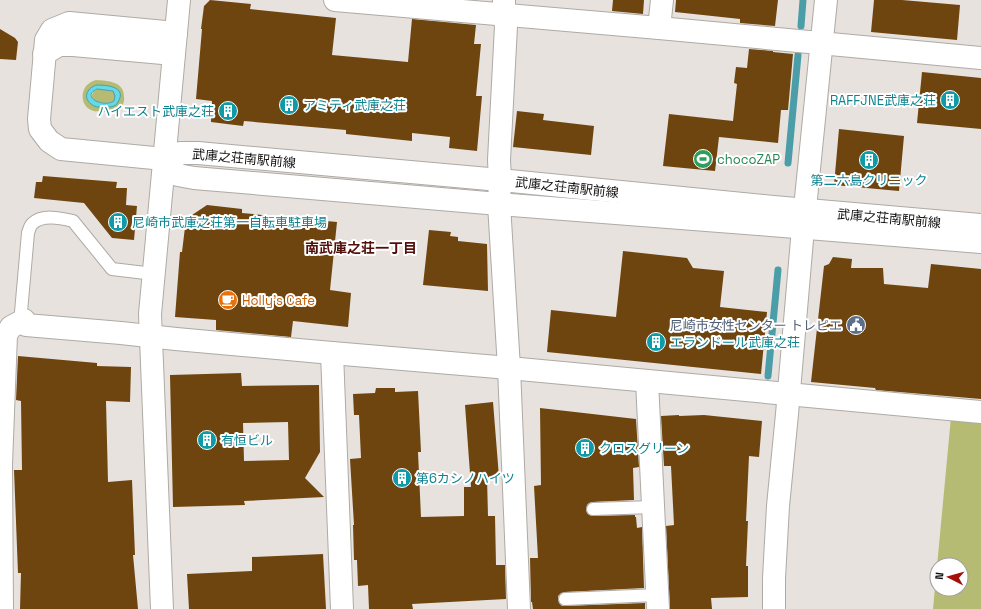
<svg xmlns="http://www.w3.org/2000/svg" width="981" height="609" font-family="'Space Grotesk','Noto Sans JP',sans-serif">
  <style>
    .green { fill: #b6bb73; fill-rule: evenodd }
    .water { fill: #63daea; stroke: #4b9da8; fill-rule: evenodd }
    .lines { fill: none; stroke-linecap: round; stroke-linejoin: round }
    .stream { stroke: #4b9da8; stroke-width: 7 }
    .building { fill: #6e450e; fill-rule: evenodd }
    .lane-casing { stroke: #aeaaa5; stroke-width: 14 }
    .street-casing { stroke: #aeaaa5; stroke-width: 24 }
    .secondary-casing { stroke: #aeaaa5; stroke-width: 24 }
    .lane { stroke: #fff; stroke-width: 12 }
    .street { stroke: #fff; stroke-width: 22 }
    .secondary { stroke: #fff; stroke-width: 22 }
    .labels { text-anchor: middle; stroke-width: 4; stroke-linejoin: round; paint-order: stroke }
    .culture-label { font-size: 13px; fill: #0d838f; stroke: #fff; text-anchor: start }
    .street-label { font-size: 13px; fill: #12100f; stroke: #fff }
    .leisure-label { font-size: 13px; fill: #27864d; stroke: #fff; text-anchor: start }
    .food-label { font-size: 13px; fill: #c56008; stroke: #fff; text-anchor: start }
    .service-label { font-size: 13px; fill: #4e5e75; stroke: #fff; text-anchor: end }
    .neighbourhood-label { font-size: 14px; font-weight: bold; fill: #53100a; stroke: #fff }
  </style>
  <rect width="100%" height="100%" fill="#e7e2de"/>
  <!-- green -->
  <g class="green">
    <path d="M96 80C108 81 124 81 124 97 125 102 122 107 118 110 113 113 108 112 103 112 99 111 94 112 91 110 82 106 80 94 86 86 89 83 92 81 96 80ZM95 85 116 89V105L88 101Z"/>
    <path d="M97 89 113 91C123 106 100 104 93 100 91 95 92 92 97 89Z"/>
    <path d="M951 417 981 420V609H933ZM937 565H961V589H937Z"/>
  </g>
  <!-- water -->
  <path class="water" d="M97 85C110 85 129 88 116 105 111 108 96 109 91 104 82 97 88 87 97 85ZM97 89 113 91 115 96 114 101C104 108 80 97 97 89Z"/>
  <g class="lines">
    <!-- stream -->
    <g class="stream">
      <path d="M801 26 803 0"/>
      <path d="M788 163 798 55"/>
      <path d="M768 376 778 270"/>
    </g>
  </g>
  <!-- building -->
  <g class="building">
    <path d="M210 0 251 4 250 9 336 18 332 55 408 62 412 19 476 25 474 44H481L476 96H482L477 151 449 148 450 137 412 133V141L346 134V130L244 121 243 126 211 122 212 101 196 99 202 29H201L204 6Z"/>
    <path d="M613 0H644L643 14 612 11Z"/>
    <path d="M676 0H778L775 26 740 23V19L675 12Z"/>
    <path d="M874 0H902L960 5 957 40 871 32Z"/>
    <path d="M0 29 15 38 18 42 16 60 0 59Z"/>
    <path d="M749 49 773 51V52L793 54 788 110H781L778 143 719 137 715 171 663 166 669 114 733 121 737 84 734 83 736 67 747 68Z"/>
    <path d="M922 72 981 78V129L917 123Z"/>
    <path d="M517 111 544 114 543 120 594 126 591 155 513 147Z"/>
    <path d="M839 129 904 136 899 191 834 185Z"/>
    <path d="M43 176 117 182 116 188H127L126 205 137 206 134 240 112 238 84 203 34 198 36 182H42Z"/>
    <path d="M207 205 242 209V213L337 222 330 290 351 293 348 327 293 321 291 337 216 330V320L175 317 180 252H182L186 219Z"/>
    <path d="M429 230 451 232 450 236 458 237V241L487 244 488 291 423 285Z"/>
    <path d="M623 251 687 258 693 268 724 271 720 307 767 312 761 374 547 352 551 310 616 317Z"/>
    <path d="M833 257 852 259 851 268H883L884 284 928 288 931 264 981 269V399L876 390 875 388 811 382 824 266 829 264Z"/>
    <path d="M18 356 97 363V366L131 367 130 402 106 401 108 482 132 480 135 555H133L138 609H20L21 573H18L14 470H22L21 401 16 400Z"/>
    <path d="M241 373 242 386 319 385 320 452 305 478 324 497 244 501 245 505 173 507 170 375ZM288 422 289 460 244 461 243 423Z"/>
    <path d="M376 388H395V392L418 391 421 452H418L421 517 464 516V487H471L465 405 493 402 499 477 487 478 488 516H495L496 565H505L506 599 412 604 413 609H369L368 585 358 586 357 560H354L353 525H354L350 459 361 458 359 415H354L353 394 375 393Z"/>
    <path d="M540 408 636 419 639 467 633 468 634 500 592 502 589 503 587 505 586 510 587 513 589 515 593 516 635 515V517H636L637 528 642 527 644 588 565 592 561 593 558 596V599L559 603 562 606H565L645 603V609H533L532 602H531L530 558H538L534 486 541 485Z"/>
    <path d="M679 415V416L704 415 762 421 759 457 749 456 746 521H748L746 566H748V597L711 598 712 609H670L666 526 674 525 671 466H664L661 416Z"/>
    <path d="M323 554 326 609H189L187 574 252 571V557Z"/>
  </g>
  <g class="lines">
    <defs>
      <g id="lane">
        <path d="M24 320 21 312 28 233C29 230 30 226 32 224 42 214 60 218 73 221L112 269 154 274"/>
        <path d="M593 509 653 507"/>
        <path d="M565 599 657 595"/>
      </g>
      <g id="street">
        <path d="M335 0 659 28 981 58"/>
        <path d="M504 1V15L506 26 499 160 500 180 499 204 509 368 519 609"/>
        <path d="M659 28 662 0"/>
        <path d="M176 33 69 23 52 30 46 40 39 119 40 129 49 141 61 149 164 159 180 153H198L500 180 773 207 981 225"/>
        <path d="M44 54 59 45H73L174 54"/>
        <path d="M164 159 178 175 194 178 499 204 771 225 981 242"/>
        <path d="M332 353 342 609"/>
        <path d="M647 381 658 609"/>
        <path d="M2 609 1 464 6 335 11 327 24 320 26 325 121 333 176 339 332 353 509 368 981 412"/>
      </g>
      <g id="secondary">
        <path d="M162 609 150 314 179 0"/>
        <path d="M774 609V578L778 506 787 414 803 228 826 0"/>
      </g>
    </defs>
    <!-- lane casing -->
    <use href="#lane" class="lane-casing"/>
    <!-- street casing -->
    <use href="#street" class="street-casing"/>
    <!-- secondary casing -->
    <use href="#secondary" class="secondary-casing"/>
    <!-- lane -->
    <use href="#lane" class="lane"/>
    <!-- street -->
    <use href="#street" class="street"/>
    <!-- secondary -->
    <use href="#secondary" class="secondary"/>
  </g>
  <!-- icons -->
  <defs>
    <symbol id="building-disc" viewBox="-11 -11 22 22"><circle r="9.5" fill="#0f9aa8" stroke="#fff"/><path d="M-4-6H4V6H1V3H-1V6H-4ZM-2.5-4.3h1.7v1.8h-1.7ZM.8-4.3h1.7v1.8H.8ZM-2.5-1h1.7V.8h-1.7ZM.8-1h1.7V.8H.8Z" fill="#fff"/></symbol>
    <symbol id="stadium-disc" viewBox="-11 -11 22 22"><circle r="9.5" fill="#2e9e5b" stroke="#fff"/><path d="M0-5a6.5 5 0 1 0 0 10a6.5 5 0 1 0 0-10ZM-3.5-1.8h7v3.6h-7Z" fill="#fff"/></symbol>
    <symbol id="cafe-disc" viewBox="-11 -11 22 22"><circle r="9.5" fill="#e8710a" stroke="#fff"/><path d="M-5.5-4.5H6V0H3Q3 3.5 0 3.5H-2.5Q-5.5 3.5-5.5 0ZM3-3.2v2h1.7v-2ZM-6 4.5H4V6H-6Z" fill="#fff"/></symbol>
    <symbol id="civic-disc" viewBox="-11 -11 22 22"><circle r="9.5" fill="#5c6f8a" stroke="#fff"/><path d="M-.6-6.5H3V-4.5H.6V-3L4-1V1h2V6H-6V1h2V-1L-.6-3ZM-1.2 2.5V6h2.4V2.5Z" fill="#fff"/></symbol>
  </defs>
  <g fill-rule="evenodd">
    <use href="#building-disc" x="939" y="89" width="22" height="22"/>
    <use href="#building-disc" x="278" y="94" width="22" height="22"/>
    <use href="#building-disc" x="217" y="100" width="22" height="22"/>
    <use href="#stadium-disc" x="692" y="148" width="22" height="22"/>
    <use href="#building-disc" x="858" y="149" width="22" height="22"/>
    <use href="#building-disc" x="107" y="211" width="22" height="22"/>
    <use href="#cafe-disc" x="217" y="289" width="22" height="22"/>
    <use href="#civic-disc" x="845" y="314" width="22" height="22"/>
    <use href="#building-disc" x="645" y="331" width="22" height="22"/>
    <use href="#building-disc" x="196" y="429" width="22" height="22"/>
    <use href="#building-disc" x="574" y="437" width="22" height="22"/>
    <use href="#building-disc" x="391" y="467" width="22" height="22"/>
  </g>
  <g class="labels">
    <!-- culture labels -->
    <g class="culture-label">
      <text x="936" y="105" text-anchor="end">RAFFJNE武庫之荘</text>
      <text x="303" y="110">アミティ武庫之荘</text>
      <text x="214" y="116" text-anchor="end">ハイエスト武庫之荘</text>
      <text x="869" y="185" text-anchor="middle">第二六島クリニック</text>
      <text x="132" y="227">尼崎市武庫之荘第一自転車駐車場</text>
      <text x="670" y="347">エランドール武庫之荘</text>
      <text x="221" y="445">有恒ビル</text>
      <text x="599" y="453">クロスグリーン</text>
      <text x="416" y="483">第6カシノハイツ</text>
    </g>
    <!-- street labels -->
    <g class="street-label">
      <text transform="translate(244 158) rotate(5)" y="5">武庫之荘南駅前線</text>
      <text transform="translate(567 187) rotate(6)" y="5">武庫之荘南駅前線</text>
      <text transform="translate(889 218) rotate(5)" y="5">武庫之荘南駅前線</text>
    </g>
    <!-- leisure labels -->
    <g class="leisure-label">
      <text x="717" y="164">chocoZAP</text>
    </g>
    <!-- food labels -->
    <g class="food-label">
      <text x="242" y="305">Holly's Cafe</text>
    </g>
    <!-- service labels -->
    <g class="service-label">
      <text x="842" y="330">尼崎市女性センター トレピエ</text>
    </g>
    <!-- neighbourhood labels -->
    <g class="neighbourhood-label">
      <text x="361" y="253">南武庫之荘一丁目</text>
    </g>
  </g>
  <!-- north arrow -->
  <g transform="translate(949 577) rotate(276)"><circle r="19" fill="#ffffff" stroke="#a09f9f"/>
  <path d="M0-3L7 15L0 10L-7 15Z" fill="#a51109"/>
  <text y="-6" font-size="11" font-weight="bold" text-anchor="middle" fill="#12100f">N</text>
  </g>
</svg>
